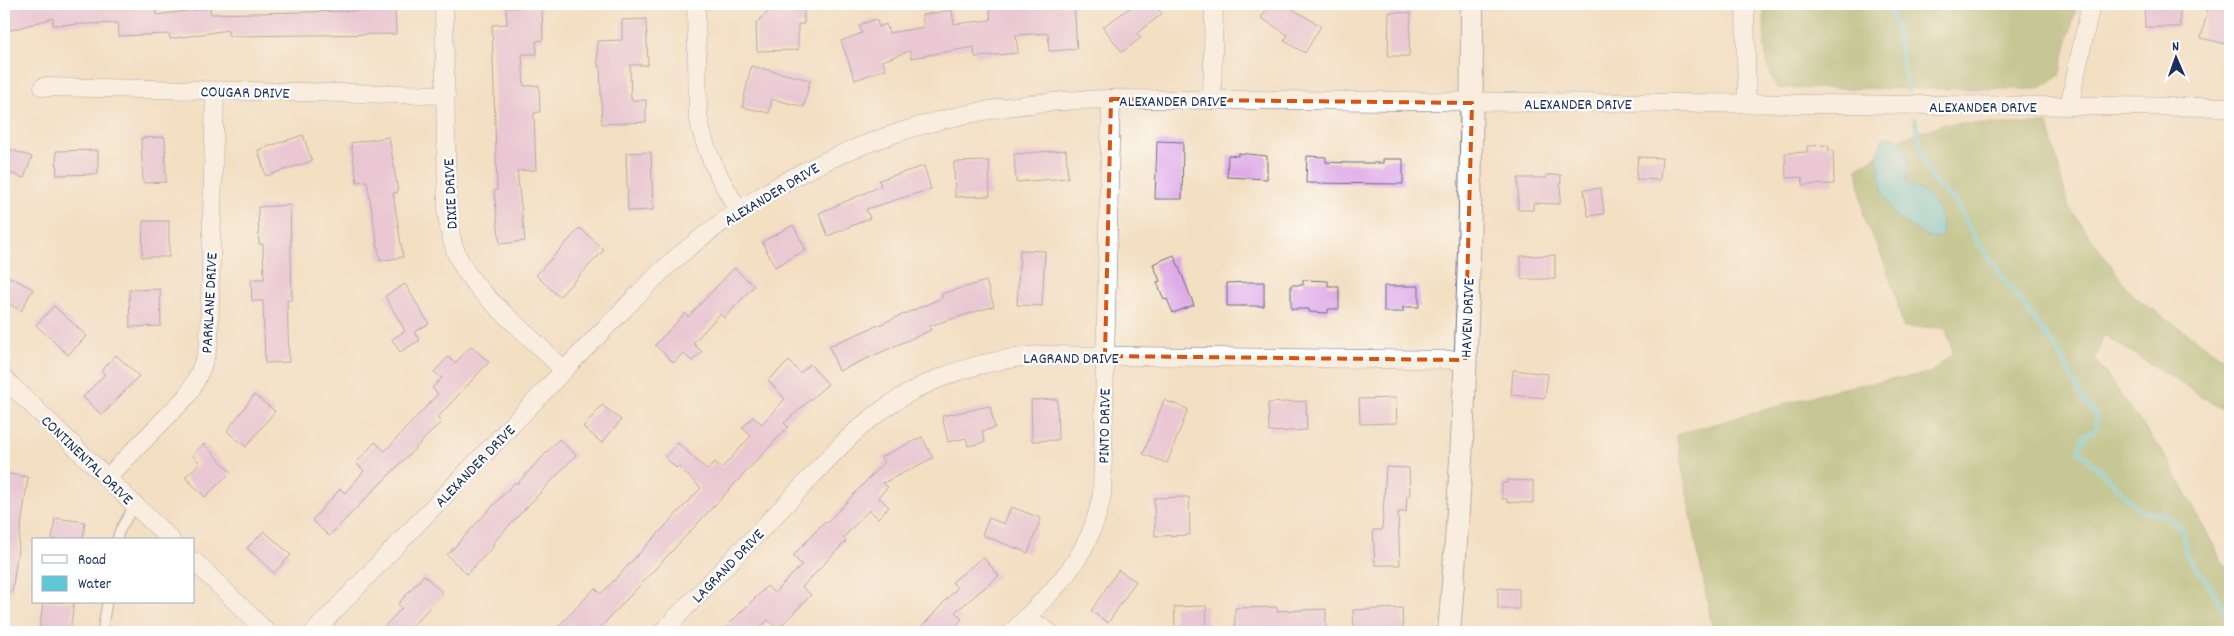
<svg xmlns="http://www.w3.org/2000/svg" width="2234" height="636" font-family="Dekko,sans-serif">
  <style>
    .forest { fill: #92ac5d; stroke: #566e5e }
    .water { fill: #5dc8d6; stroke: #3c7c9a }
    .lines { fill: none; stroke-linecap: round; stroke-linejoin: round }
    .stream { stroke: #5dc8d6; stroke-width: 5 }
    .building { fill: #dfabe7 }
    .service-casing { stroke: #676d81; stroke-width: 11 }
    .minor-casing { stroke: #676d81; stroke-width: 19 }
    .tertiary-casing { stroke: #676d81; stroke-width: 24 }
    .service { stroke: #fff; stroke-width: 9 }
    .minor { stroke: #fff; stroke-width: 18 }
    .tertiary { stroke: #fff; stroke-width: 22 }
    .marked { fill: none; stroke: #d45514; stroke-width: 4; stroke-dasharray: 10 6; stroke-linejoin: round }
    .labels { text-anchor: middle; stroke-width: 4.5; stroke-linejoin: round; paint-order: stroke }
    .street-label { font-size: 16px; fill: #1b2f5e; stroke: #fff }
  </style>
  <rect width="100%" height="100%" fill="#fff"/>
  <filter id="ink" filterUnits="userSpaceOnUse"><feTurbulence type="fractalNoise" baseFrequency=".02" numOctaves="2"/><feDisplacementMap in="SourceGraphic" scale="10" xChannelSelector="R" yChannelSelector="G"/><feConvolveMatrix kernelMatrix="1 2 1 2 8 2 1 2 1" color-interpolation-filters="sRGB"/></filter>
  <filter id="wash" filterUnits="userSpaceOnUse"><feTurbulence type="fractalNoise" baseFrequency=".0096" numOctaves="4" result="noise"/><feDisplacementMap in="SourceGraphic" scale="20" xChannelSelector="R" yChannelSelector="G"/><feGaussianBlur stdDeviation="1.12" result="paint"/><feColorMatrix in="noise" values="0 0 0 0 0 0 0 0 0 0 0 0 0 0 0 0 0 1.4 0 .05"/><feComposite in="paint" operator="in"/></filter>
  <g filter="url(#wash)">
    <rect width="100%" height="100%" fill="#f3dfc2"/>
    <!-- forest -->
    <g class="forest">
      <path d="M1764 4H2077L2059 76 2043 86 2035 89 1778 88C1761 65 1765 31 1764 4Z"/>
      <path d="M1944 124H2048L2068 206 2132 295 2230 363V414L2104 335 2095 359 2168 460 2230 576V632H1713L1676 435 1838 389 1930 373 1953 353 1946 328 1903 327 1895 293 1879 249 1865 223 1857 169 1877 155 1882 189 1906 225 1916 228 1923 234 1918 190 1910 186 1905 180 1909 168 1908 155 1899 139Z"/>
    </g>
    <!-- water -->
    <path class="water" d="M1892 136 1899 139 1908 155 1909 168 1905 180C1910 187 1915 188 1922 192 1937 202 1943 216 1942 234L1939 238H1929L1895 217 1882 189 1877 155 1883 138Z"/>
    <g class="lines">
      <!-- stream -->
      <g class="stream">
        <path d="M1884 4 1895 22 1908 91"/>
        <path d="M1915 119 1924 162 1932 179 1957 205 1978 243 2061 356 2081 397 2096 415V429L2085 435 2079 450 2141 511 2167 516 2185 533V553L2211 587 2230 622"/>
      </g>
    </g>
    <g id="blocks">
      <!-- building -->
      <g class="building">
        <path d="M22 4H93V9L156 7V15L210 8 211 14 395 10 396 34 229 36 228 30 170 39 169 34 119 36 118 23 53 25V18L8 31 4 9Z"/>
        <path d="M772 4H804V24H798V50L757 51 756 23 772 8Z"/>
        <path d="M989 4H1013L1014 6 1074 4 1077 49 1049 51 1048 33 1016 35 1018 53 975 57 974 47 911 58 910 51 882 61 886 69 855 80 841 41 862 33 859 25 876 19 879 27 886 24 889 33 924 27 922 15 952 10 954 24 991 20Z"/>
        <path d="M1135 4H1154L1162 14 1137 33 1141 38 1122 52 1103 27Z"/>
        <path d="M1270 4H1284L1321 26 1305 53 1284 41 1288 35 1261 18Z"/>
        <path d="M2144 4H2180V27H2145Z"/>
        <path d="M2209 4H2230V45L2201 38Z"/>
        <path d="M542 7 543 40 536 41 537 54H522L524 86 539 85 540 112 534 113 536 170 517 171 525 241 500 244 494 191 497 190 492 25 507 24 506 8Z"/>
        <path d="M1389 12 1411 13 1409 56H1388Z"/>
        <path d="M646 19 648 65H630L631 100H646V122L602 124 600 66 598 67 597 41 622 40V20Z"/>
        <path d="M751 66 810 80 804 107 772 99 769 113 742 107Z"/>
        <path d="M303 135 312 161 266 176 258 150Z"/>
        <path d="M165 137 166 182 143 183 141 138Z"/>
        <path d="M389 137 398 192 393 193 403 257 380 261 367 181 357 182 351 143Z"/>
        <path d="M1157 141 1183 142 1182 199H1155Z"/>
        <path d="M1828 145 1829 150H1833L1834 184 1803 185 1802 177 1786 178 1785 153 1807 152V146Z"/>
        <path d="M4 147 32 157 24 178 4 171Z"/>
        <path d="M98 150V174L57 175 56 151Z"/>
        <path d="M1066 150 1068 178 1016 182 1014 154Z"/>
        <path d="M651 152 653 210 628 211 626 153Z"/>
        <path d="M1238 153 1267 156V179L1227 177 1228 155 1238 156Z"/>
        <path d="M1307 156 1326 157V162L1350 163H1383V159H1403V184L1306 183Z"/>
        <path d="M1638 157 1662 158 1660 180 1636 179Z"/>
        <path d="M989 161 990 196 955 197 954 162Z"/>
        <path d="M924 166 931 189 866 209 870 218 828 236 819 213 881 186 879 180Z"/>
        <path d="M1546 175H1561L1560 204 1533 203V210H1518V178H1546Z"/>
        <path d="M1601 188 1604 214 1588 216 1584 190Z"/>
        <path d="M290 205 292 300H287L289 362 265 363 263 301H252L251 279H264L263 244H259L258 207Z"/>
        <path d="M143 221H169V257H142Z"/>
        <path d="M793 225 806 250 775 267 762 242Z"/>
        <path d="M580 228 604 250 559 297 536 275Z"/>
        <path d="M1020 250 1045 251 1042 306 1017 305Z"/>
        <path d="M1174 255 1194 305 1173 313 1167 299 1164 300 1157 282 1160 281 1153 264Z"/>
        <path d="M1555 255V279H1521V256Z"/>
        <path d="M734 268 754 286 724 318 720 314 693 343 702 352 692 361 683 353 674 363 655 345 685 313 688 317Z"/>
        <path d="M4 274 33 289 21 311 4 301Z"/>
        <path d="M1303 280 1328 281V286H1339V309H1328V313L1309 312V309H1291V285H1303Z"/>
        <path d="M986 281 994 306 929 326 931 330 839 371 829 346 942 298 941 294Z"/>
        <path d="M1252 282H1264V306H1227V283Z"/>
        <path d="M405 284 429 324 414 332 420 340 400 352 392 339 405 331 385 296Z"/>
        <path d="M1384 286H1419V307H1403V312H1384Z"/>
        <path d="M160 289 161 326 130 327 129 290Z"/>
        <path d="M54 306 87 336 68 355 36 325Z"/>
        <path d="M471 346 489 362 437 418 441 422 329 536 312 520 340 489 345 493 364 471 356 463 375 442 385 451 438 394 432 388 442 378 434 372 448 357 455 363Z"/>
        <path d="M116 355 139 376 102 415 83 397 105 374 101 371Z"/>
        <path d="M789 361 800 373 810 364 828 384 784 423 788 427 596 632H553L595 588 601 594 701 488 678 466 676 468 665 457 678 443 707 470 715 462 722 468 751 436 742 428 753 417 762 424 785 399 768 380Z"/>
        <path d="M1513 370 1548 374 1545 398 1511 395Z"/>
        <path d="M254 395 275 411 246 447 227 431Z"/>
        <path d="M1396 398 1397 423 1360 424 1359 399Z"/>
        <path d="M1057 399 1058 440 1032 441 1031 400Z"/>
        <path d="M1164 400 1188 409 1167 463 1143 454Z"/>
        <path d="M1306 401 1307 430 1269 432 1268 403Z"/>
        <path d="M602 405 621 420 602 443 583 427Z"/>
        <path d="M990 406 995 428 982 431 985 442 968 446 966 438 948 442 942 416Z"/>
        <path d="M922 437 933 458 883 483 888 487 878 497 889 507 878 518 869 510 843 538 846 541 802 587 811 595 778 629 768 620 756 632H721L767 586 774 593 802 565 793 556 825 521 827 523 884 462 881 457Z"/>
        <path d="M559 439 576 455 492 544 494 546 467 574 447 555 515 482 517 484Z"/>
        <path d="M204 444 231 472 205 497 185 477 200 463 192 455Z"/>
        <path d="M1386 467 1409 468 1410 497 1407 496 1406 512H1398L1400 565H1375L1373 530H1382Z"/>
        <path d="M4 473 28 477 12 592 4 591Z"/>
        <path d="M1507 480 1533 481V503L1507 502V499H1502V483H1507Z"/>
        <path d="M1189 497 1190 535 1155 536 1154 498Z"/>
        <path d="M1011 507 1041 518 1028 553 982 535 989 518 1004 524Z"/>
        <path d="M55 518 85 522 83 540H52Z"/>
        <path d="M264 531 291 555 274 573 247 548Z"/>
        <path d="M983 557 999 576 955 612 962 619 950 632H917L957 588 952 582Z"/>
        <path d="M1118 570 1136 581 1108 623 1091 611Z"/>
        <path d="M424 575 443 593 407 632H379L402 608 398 604Z"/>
        <path d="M1498 588 1519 589V609H1498Z"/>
        <path d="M43 602H74L70 632H39Z"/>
        <path d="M1206 606 1207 627 1175 628 1174 607Z"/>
        <path d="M1277 607V611L1326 609V630L1235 632V608Z"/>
        <path d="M1402 608 1403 632H1354L1353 610Z"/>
      </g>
    </g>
  </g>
  <g filter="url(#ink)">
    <use href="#blocks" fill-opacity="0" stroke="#676d81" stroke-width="1"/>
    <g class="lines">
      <defs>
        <g id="service">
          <path d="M117 540 119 532 135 504"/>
          <path d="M102 632 107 602"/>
        </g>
        <g id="minor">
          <path d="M444 4 447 215C453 267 475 286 511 320 529 336 546 353 564 370"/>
          <path d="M696 4 698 116C704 151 720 179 738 210"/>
          <path d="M1745 4 1747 104"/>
          <path d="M43 87 446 95"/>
          <path d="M1212 100 1214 4"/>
          <path d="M2069 106 2091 4"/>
          <path d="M4 378 171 540"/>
          <path d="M107 478 188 395C198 378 205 362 209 343L215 91"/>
          <path d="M194 561 267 632"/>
          <path d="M1026 617 1049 632"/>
          <path d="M314 632C386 556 459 480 531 405 561 373 591 342 622 311 639 294 656 275 675 259 801 151 946 101 1111 99L2230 107"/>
          <path d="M662 632C703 590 743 548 784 506 812 477 838 445 869 420 918 380 978 360 1040 355L1465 360"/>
          <path d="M1012 632C1056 587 1090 559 1102 494L1111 99"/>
        </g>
        <path id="tertiary" d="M1449 632C1467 424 1472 213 1472 4"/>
      </defs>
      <!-- service casing -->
      <use href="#service" class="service-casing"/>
      <!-- minor casing -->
      <use href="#minor" class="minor-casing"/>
      <!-- tertiary casing -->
      <use href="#tertiary" class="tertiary-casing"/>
      <!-- service -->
      <use href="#service" class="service"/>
      <!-- minor -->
      <use href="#minor" class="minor"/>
      <!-- tertiary -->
      <use href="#tertiary" class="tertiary"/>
    </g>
  </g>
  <!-- marked area -->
  <path d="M0 0H2234V636H0ZM1111 99 1472 103 1465 360 1105 356Z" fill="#f3dfc2" fill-opacity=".55" fill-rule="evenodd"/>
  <path class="marked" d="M1111 99 1472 103 1465 360 1105 356Z"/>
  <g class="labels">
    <!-- street labels -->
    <g class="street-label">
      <text transform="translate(245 91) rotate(1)" y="6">COUGAR DRIVE</text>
      <text x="1173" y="106">ALEXANDER DRIVE</text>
      <text x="1578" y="109">ALEXANDER DRIVE</text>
      <text x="1983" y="112">ALEXANDER DRIVE</text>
      <text transform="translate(771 193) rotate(-31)" y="6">ALEXANDER DRIVE</text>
      <text transform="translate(449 194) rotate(-93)" y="6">DIXIE DRIVE</text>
      <text transform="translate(208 303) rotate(-87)" y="6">PARKLANE DRIVE</text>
      <text transform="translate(1466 318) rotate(-88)" y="6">HAVEN DRIVE</text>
      <text x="1071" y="363">LAGRAND DRIVE</text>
      <text transform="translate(1103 426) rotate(-89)" y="6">PINTO DRIVE</text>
      <text transform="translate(88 459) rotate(44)" y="6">CONTINENTAL DRIVE</text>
      <text transform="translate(474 465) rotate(-46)" y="6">ALEXANDER DRIVE</text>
      <text transform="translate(727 565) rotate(-46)" y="6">LAGRAND DRIVE</text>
    </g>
  </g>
  <!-- margin -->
  <rect width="2234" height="636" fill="none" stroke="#fff" stroke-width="20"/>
  <!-- legend -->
  <rect x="32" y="538" width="162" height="65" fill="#ffffff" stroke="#a4acbf"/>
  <rect x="42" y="555" width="25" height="8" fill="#ffffff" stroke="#a4acbf"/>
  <text x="78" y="564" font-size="15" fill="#1b2f5e">Road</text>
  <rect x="42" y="576" width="25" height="15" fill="#5dc8d6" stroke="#a4acbf"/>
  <text x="78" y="588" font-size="15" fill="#1b2f5e">Water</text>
  <!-- north arrow -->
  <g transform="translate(2176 58) rotate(358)" stroke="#ffffff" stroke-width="4" paint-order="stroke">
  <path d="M0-4L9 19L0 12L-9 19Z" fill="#1b2f5e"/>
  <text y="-8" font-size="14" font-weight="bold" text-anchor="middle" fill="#1b2f5e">N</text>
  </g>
</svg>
